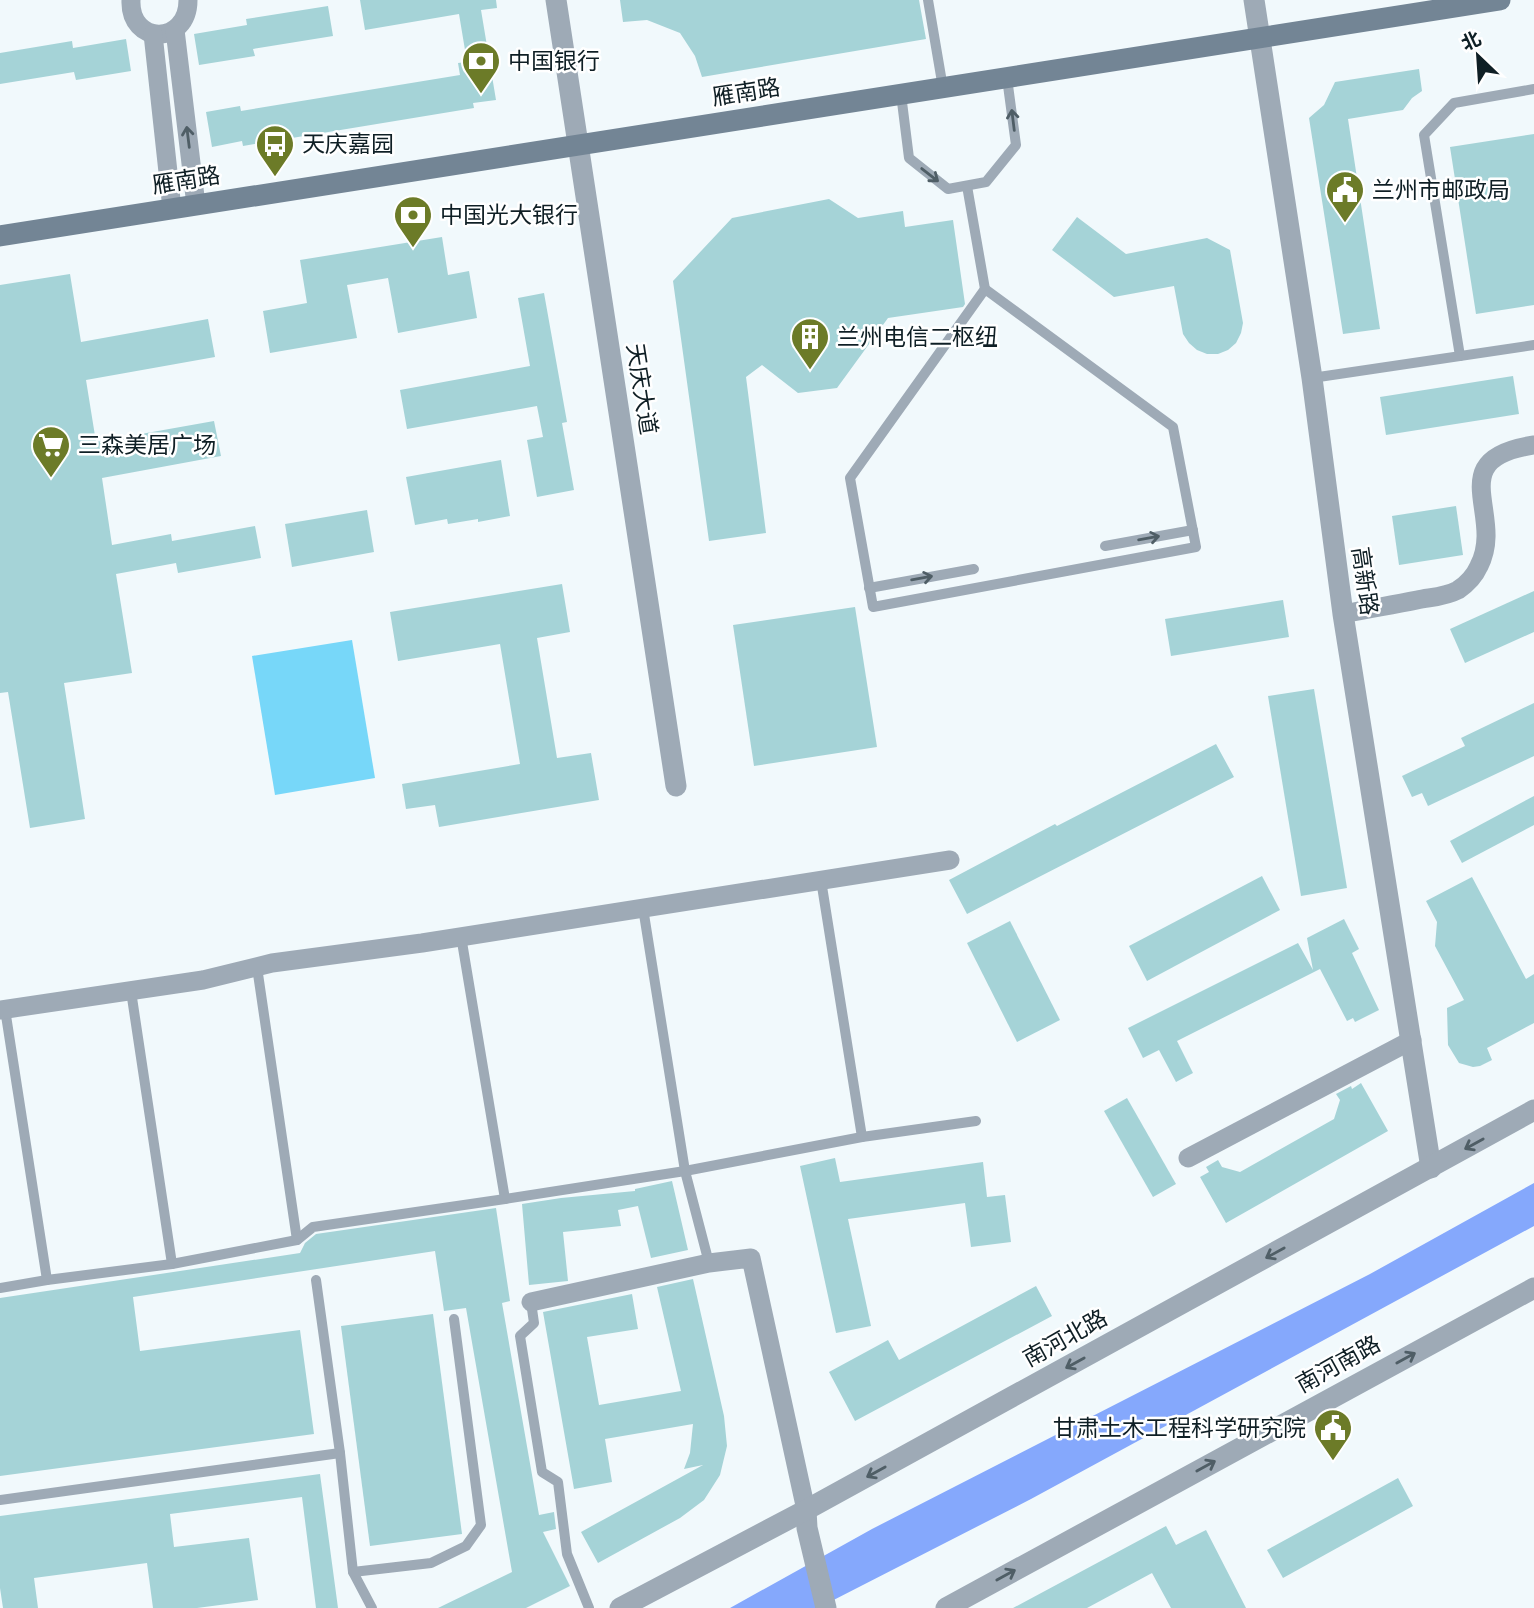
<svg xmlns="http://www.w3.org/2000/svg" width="1534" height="1608" font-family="'Sofia Sans Condensed','Noto Sans SC',sans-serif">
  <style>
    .green { fill: #77d7f9 }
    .water { fill: #85a8fc }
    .building { fill: #a5d3d7 }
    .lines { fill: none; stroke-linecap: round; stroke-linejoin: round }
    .service { stroke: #9eaab6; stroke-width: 10 }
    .minor { stroke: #9eaab6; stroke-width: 19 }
    .tertiary { stroke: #9eaab6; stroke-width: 21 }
    .secondary { stroke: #738595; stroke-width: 21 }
    .oneway { stroke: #4f5e66 }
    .labels { text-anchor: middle; stroke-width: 5; stroke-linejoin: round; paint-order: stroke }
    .poi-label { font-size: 23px; fill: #0f1f25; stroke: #fff; text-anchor: start }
    .street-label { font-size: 23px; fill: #0f1f25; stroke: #fff }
  </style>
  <rect width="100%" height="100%" fill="#f1f9fc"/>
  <!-- green -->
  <path class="green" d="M352 640 375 778 275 795 252 656Z"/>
  <!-- water -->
  <path class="water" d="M1534 1183V1226L1031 1499 818 1608H730L872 1529 1370 1274Z"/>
  <!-- building -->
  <g class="building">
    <path d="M360 0H496L497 8 481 10 496 100 473 103 474 108 243 146 242 141 212 147 206 112 240 106 241 111 460 75 458 63 467 62 459 14 365 30Z"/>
    <path d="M620 0H919L926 39 702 77 695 56 680 33 647 20 623 22Z"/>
    <path d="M328 6 333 36 253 49 255 56 199 65 194 34 247 25 246 19Z"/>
    <path d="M126 39 131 71 76 80 74 72 0 84V53L72 41 73 48Z"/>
    <path d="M1419 69 1422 91 1412 98 1403 110 1348 119 1380 329 1343 334 1309 118 1324 105 1335 82Z"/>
    <path d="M1534 134V305L1476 314 1450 147Z"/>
    <path d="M829 199 858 218 903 211 905 227 953 220 965 304 963 307 888 318 837 388 798 393 762 365 746 377 766 533 709 541 673 281 732 218Z"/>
    <path d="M1077 217 1126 254 1207 238 1230 250 1243 323 1241 333 1236 343 1228 350 1218 354H1207L1197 350 1189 343 1183 334 1174 286 1114 297 1052 250Z"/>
    <path d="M442 237 448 275 469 271 477 318 398 333 388 278 347 285 357 338 270 353 263 311 307 303 300 260Z"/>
    <path d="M70 274 81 342 208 319 215 357 86 380 96 442 214 421 221 456 102 478 112 545 171 534 172 541 255 526 261 558 178 573 176 563 116 574 132 673 64 683 85 819 30 828 8 692 0 693V285Z"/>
    <path d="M544 293 567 422 562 423 574 490 537 497 527 440 543 437 537 406 407 429 400 390 530 366 518 298Z"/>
    <path d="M1513 376 1519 414 1386 435 1380 397Z"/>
    <path d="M501 460 510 516 478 522V519L448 524 447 519 415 525 406 477Z"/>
    <path d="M1456 506 1463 555 1399 565 1392 516Z"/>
    <path d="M367 510 374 552 292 567 285 524Z"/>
    <path d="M562 584 570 632 537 638 557 758 591 753 599 800 439 827 435 805 406 809 402 784 520 764 500 644 398 661 390 612Z"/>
    <path d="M1534 591V632L1465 663 1450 629Z"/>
    <path d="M1283 600 1289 637 1171 656 1165 619Z"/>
    <path d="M855 607 877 747 754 766 733 625Z"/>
    <path d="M1314 689 1347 888 1301 896 1268 696Z"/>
    <path d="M1534 703V756L1428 806 1422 793 1412 797 1402 776 1465 746 1461 738Z"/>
    <path d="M1216 744 1234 777 967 914 949 880 1055 824 1057 826Z"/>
    <path d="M1534 796V825L1462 863 1450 841Z"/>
    <path d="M1262 876 1280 910 1147 981 1129 946Z"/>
    <path d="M1472 877 1526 979 1534 974V1023L1487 1048 1492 1060 1480 1066 1473 1067 1459 1063 1448 1045 1447 1008 1464 1000 1435 946 1437 922 1426 901Z"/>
    <path d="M1344 919 1359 949 1352 953 1379 1010 1355 1022 1353 1018 1347 1021 1320 969 1177 1041 1193 1073 1176 1082 1159 1050 1143 1058 1128 1028 1298 943 1313 970 1307 938Z"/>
    <path d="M1010 921 1060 1020 1017 1042 967 943Z"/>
    <path d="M1361 1083 1388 1131 1226 1223 1200 1177 1209 1172 1206 1167 1218 1160 1222 1167 1240 1172 1334 1119 1340 1100 1336 1094 1351 1086 1352 1089Z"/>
    <path d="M1127 1098 1176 1184 1153 1197 1104 1111Z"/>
    <path d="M835 1158 840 1182 983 1162 987 1197 1005 1195 1011 1242 971 1247 965 1203 848 1219 871 1326 836 1333 800 1166Z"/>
    <path d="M672 1181 688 1250 651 1258 638 1206 618 1210 621 1226 563 1232 568 1281 529 1285 522 1204 561 1198 635 1191V1189Z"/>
    <path d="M496 1208 510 1301 502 1303 539 1515 554 1512 556 1529 543 1532 570 1586 526 1608H438L512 1572 466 1308 444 1311 435 1251 133 1297 140 1351 300 1330 314 1434 0 1476V1298L300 1253 305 1243 316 1234Z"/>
    <path d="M693 1279 724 1416 727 1446 720 1475 704 1500 680 1518 598 1563 581 1532 703 1465 684 1469 690 1453 693 1424 605 1439 612 1482 574 1489 543 1312 632 1294 638 1329 587 1337 599 1405 681 1391 657 1287Z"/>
    <path d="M1036 1286 1052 1316 855 1421 829 1372 888 1340 899 1360Z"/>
    <path d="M433 1314 462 1534 370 1546 341 1326Z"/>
    <path d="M320 1474 338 1608H316L302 1497 170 1514 174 1547 249 1538 258 1600 197 1608H153L147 1563 34 1578 38 1608H3L0 1588V1516Z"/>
    <path d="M1398 1478 1413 1506 1283 1578 1267 1550Z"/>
    <path d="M1166 1526 1176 1545 1206 1530 1246 1608H1171L1152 1573 1087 1608H1013Z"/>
  </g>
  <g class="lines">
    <!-- service -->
    <g class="service">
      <path d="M928 0 943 88"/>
      <path d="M901 94 909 158 948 189 986 182 1016 145 1007 78"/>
      <path d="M967 186 985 289"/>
      <path d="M985 289 1173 427 1196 547 873 607 850 478Z"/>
      <path d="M1460 356 1424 135 1454 103 1534 89"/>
      <path d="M1312 378 1534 345"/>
      <path d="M1105 546 1193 530"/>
      <path d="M869 588 974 569"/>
      <path d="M821 880 862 1137"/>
      <path d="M643 908 685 1171 862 1137 976 1121"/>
      <path d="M461 936 505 1199"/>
      <path d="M257 967 297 1240"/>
      <path d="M131 991 172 1264"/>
      <path d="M5 1009 47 1280"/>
      <path d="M0 1288 47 1280 172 1264 297 1240 313 1227 505 1199 685 1171 709 1263"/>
      <path d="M531 1302 534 1323 520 1336 542 1472 558 1482 567 1554 589 1608"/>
      <path d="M340 1453 353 1572 372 1608"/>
      <path d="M0 1500 340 1453 316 1280"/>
      <path d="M353 1572 431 1563 466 1546 481 1525 454 1319"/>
    </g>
    <!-- minor -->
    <g class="minor">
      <path d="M131 0C129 45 188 46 188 0"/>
      <path d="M175 30 196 205"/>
      <path d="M153 34 172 209"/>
      <path d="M1343 614C1368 609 1392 605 1417 600 1432 597 1445 597 1458 590 1467 584 1475 575 1479 566 1506 514 1440 459 1534 445"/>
      <path d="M0 1010 203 980 272 963 422 943 950 860"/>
      <path d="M1188 1158 1412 1040"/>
      <path d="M531 1302 709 1263 751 1258 806 1510"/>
    </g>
    <!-- tertiary -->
    <g class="tertiary">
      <path d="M556 0 676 786"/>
      <path d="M1254 0 1312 378 1343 614 1431 1168"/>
      <path d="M806 1510 807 1528 826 1608"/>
      <path d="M620 1608 806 1510 1534 1110"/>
      <path d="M946 1608 1534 1288"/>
    </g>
    <!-- secondary -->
    <path class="secondary" d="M0 236 1500 0"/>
  </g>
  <!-- one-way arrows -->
  <defs><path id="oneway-shaft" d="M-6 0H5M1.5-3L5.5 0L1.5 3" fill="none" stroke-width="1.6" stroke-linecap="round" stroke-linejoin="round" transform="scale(1.75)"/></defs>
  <g class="oneway">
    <use href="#oneway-shaft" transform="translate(1013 120) rotate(-97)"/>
    <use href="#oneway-shaft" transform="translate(188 137) rotate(-97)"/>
    <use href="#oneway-shaft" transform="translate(930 175) rotate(38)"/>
    <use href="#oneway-shaft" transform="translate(1149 538) rotate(-10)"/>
    <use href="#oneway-shaft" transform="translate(922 578) rotate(-10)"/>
    <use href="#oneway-shaft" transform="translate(1474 1144) rotate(151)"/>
    <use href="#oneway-shaft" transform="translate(1275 1253) rotate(151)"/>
    <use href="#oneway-shaft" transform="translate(1406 1358) rotate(-29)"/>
    <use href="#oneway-shaft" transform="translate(1075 1363) rotate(151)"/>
    <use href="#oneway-shaft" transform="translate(1206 1466) rotate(-29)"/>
    <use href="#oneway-shaft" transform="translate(876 1472) rotate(151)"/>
    <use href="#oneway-shaft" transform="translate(1006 1575) rotate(-29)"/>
  </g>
  <!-- icons -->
  <defs>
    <symbol id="bank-pin" viewBox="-11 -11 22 30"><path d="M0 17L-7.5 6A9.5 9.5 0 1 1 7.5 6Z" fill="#6c7b28" stroke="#fff"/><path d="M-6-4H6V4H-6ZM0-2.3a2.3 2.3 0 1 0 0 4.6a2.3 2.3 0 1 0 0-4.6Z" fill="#fff"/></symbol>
    <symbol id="bus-pin" viewBox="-11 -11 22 30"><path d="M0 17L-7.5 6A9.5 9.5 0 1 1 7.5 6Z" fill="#6c7b28" stroke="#fff"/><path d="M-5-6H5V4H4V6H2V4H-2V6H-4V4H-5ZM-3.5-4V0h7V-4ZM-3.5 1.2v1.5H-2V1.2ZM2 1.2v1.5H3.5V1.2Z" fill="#fff"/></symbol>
    <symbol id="civic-pin" viewBox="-11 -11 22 30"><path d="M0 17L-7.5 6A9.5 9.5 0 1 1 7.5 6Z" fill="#6c7b28" stroke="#fff"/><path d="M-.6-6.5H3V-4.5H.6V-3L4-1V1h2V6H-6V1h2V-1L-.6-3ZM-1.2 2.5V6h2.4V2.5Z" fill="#fff"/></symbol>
    <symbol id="building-pin" viewBox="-11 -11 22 30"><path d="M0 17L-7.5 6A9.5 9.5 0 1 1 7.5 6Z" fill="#6c7b28" stroke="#fff"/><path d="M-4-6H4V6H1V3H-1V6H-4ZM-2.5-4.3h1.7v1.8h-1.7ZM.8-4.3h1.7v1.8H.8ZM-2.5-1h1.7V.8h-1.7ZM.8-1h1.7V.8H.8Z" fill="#fff"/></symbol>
    <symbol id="supermarket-pin" viewBox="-11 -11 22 30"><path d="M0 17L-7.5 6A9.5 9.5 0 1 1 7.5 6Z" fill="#6c7b28" stroke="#fff"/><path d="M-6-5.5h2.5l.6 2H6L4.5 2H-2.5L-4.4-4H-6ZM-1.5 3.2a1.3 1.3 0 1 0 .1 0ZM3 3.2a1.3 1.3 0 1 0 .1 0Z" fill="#fff"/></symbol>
  </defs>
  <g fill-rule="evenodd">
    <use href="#bank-pin" x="459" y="39" width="44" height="60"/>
    <use href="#bus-pin" x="253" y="122" width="44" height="60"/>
    <use href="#civic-pin" x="1323" y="168" width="44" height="60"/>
    <use href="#bank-pin" x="391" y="193" width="44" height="60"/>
    <use href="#building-pin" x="788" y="315" width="44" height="60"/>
    <use href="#supermarket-pin" x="29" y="423" width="44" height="60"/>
    <use href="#civic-pin" x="1311" y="1406" width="44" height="60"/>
  </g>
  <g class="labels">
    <!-- poi labels -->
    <g class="poi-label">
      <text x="508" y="69">中国银行</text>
      <text x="302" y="152">天庆嘉园</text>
      <text x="1372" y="198">兰州市邮政局</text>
      <text x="440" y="223">中国光大银行</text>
      <text x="837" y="345">兰州电信二枢纽</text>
      <text x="78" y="453">三森美居广场</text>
      <text x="1306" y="1436" text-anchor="end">甘肃土木工程科学研究院</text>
    </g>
    <!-- street labels -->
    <g class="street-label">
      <text transform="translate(746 92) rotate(-9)" y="8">雁南路</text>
      <text transform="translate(186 180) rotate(-9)" y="8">雁南路</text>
      <text transform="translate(642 389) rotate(81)" y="8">天庆大道</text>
      <text transform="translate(1365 581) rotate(82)" y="8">高新路</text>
      <text transform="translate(1065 1338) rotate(-29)" y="8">南河北路</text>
      <text transform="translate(1338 1364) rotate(-29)" y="8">南河南路</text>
    </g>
  </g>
  <!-- north arrow -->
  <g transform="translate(1478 56) rotate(335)" stroke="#ffffff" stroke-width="5" paint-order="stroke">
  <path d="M0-5L12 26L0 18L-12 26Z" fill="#0f1f25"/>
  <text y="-10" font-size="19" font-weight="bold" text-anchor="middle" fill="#0f1f25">北</text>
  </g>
</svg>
